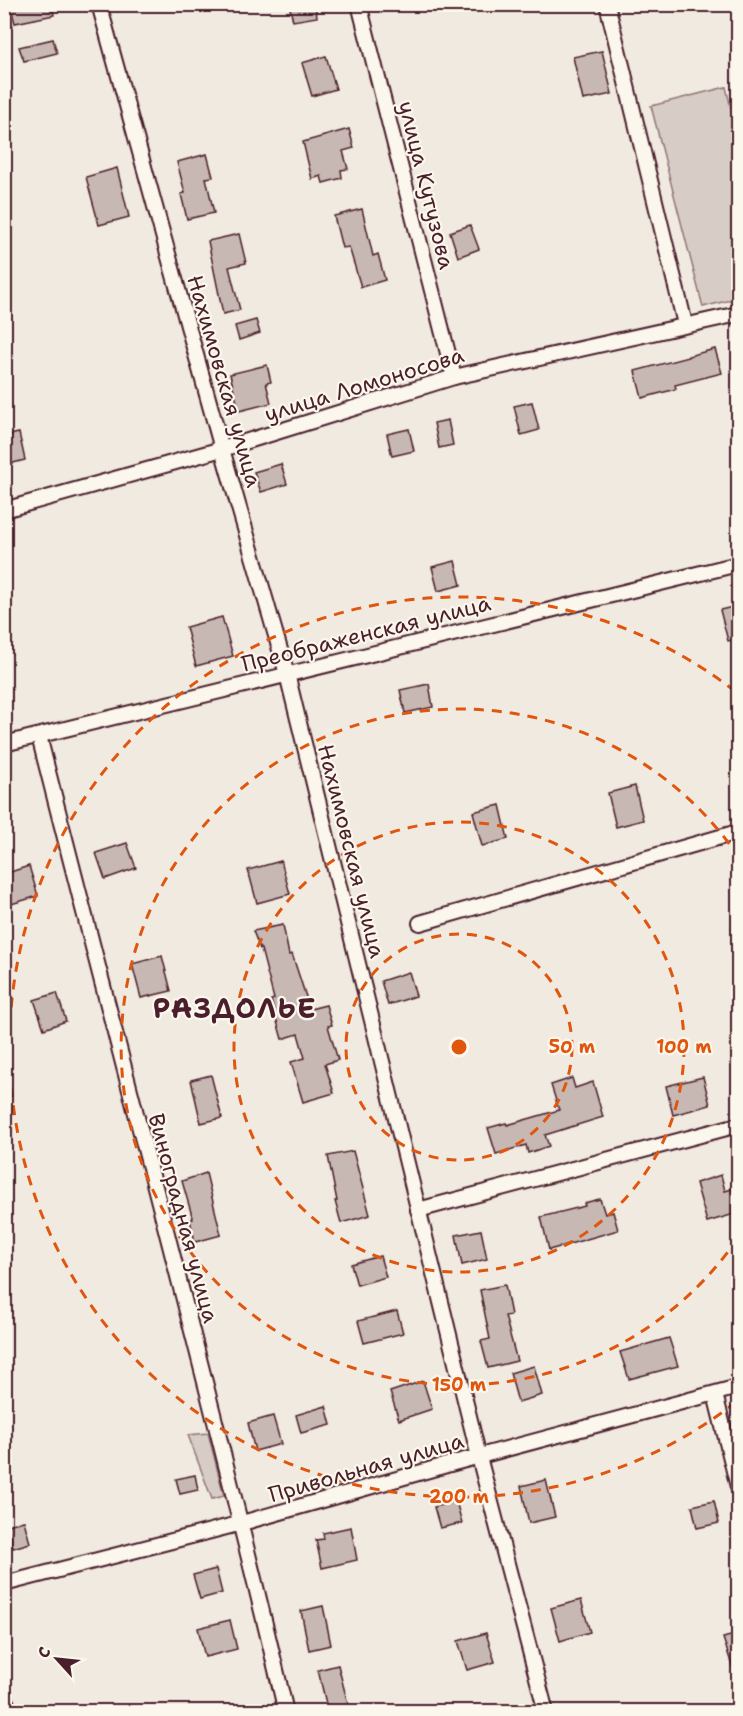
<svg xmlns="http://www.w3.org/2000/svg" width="743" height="1716" font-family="'Shantell Sans',sans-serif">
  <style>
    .green { fill: #d8ccc6; stroke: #917678; stroke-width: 1.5 }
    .building { fill: #c8b8b3; stroke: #4a1f2b; stroke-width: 1.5 }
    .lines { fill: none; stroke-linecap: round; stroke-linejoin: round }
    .minor-casing { stroke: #4a1f2b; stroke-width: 18 }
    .minor { stroke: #fbf7ec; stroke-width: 14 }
    .ring { fill: none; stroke: #e0560e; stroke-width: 3; stroke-dasharray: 10 8 }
    .labels { text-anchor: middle; stroke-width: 4.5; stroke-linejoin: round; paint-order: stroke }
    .street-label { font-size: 22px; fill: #4a1f2b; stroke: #fbf7ec }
    .district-label { font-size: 28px; font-weight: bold; letter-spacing: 1.5px; fill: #4a1f2b; stroke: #fbf7ec }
    .centre { fill: #e0560e; stroke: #fbf7ec; stroke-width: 3 }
    .ring-label { font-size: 18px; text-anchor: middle; font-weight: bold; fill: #e0560e; stroke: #fbf7ec; stroke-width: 4.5; stroke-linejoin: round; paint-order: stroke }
  </style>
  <rect width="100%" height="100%" fill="#f0eae0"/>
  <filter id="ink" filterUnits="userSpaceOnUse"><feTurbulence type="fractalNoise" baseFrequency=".0167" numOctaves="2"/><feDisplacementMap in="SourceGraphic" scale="12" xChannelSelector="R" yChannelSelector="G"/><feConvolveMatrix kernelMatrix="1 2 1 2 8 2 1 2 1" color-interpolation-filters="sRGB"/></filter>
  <g filter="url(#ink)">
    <!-- green -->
    <g class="green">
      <path d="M726 87 738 138V298L703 307 651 106Z"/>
      <path d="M208 1433 224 1496 212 1499 188 1435Z"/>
    </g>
    <!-- building -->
    <g class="building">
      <path d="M29 4H51L54 15 15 23 11 8Z"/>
      <path d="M289 4H315L317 17 293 21Z"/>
      <path d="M53 39 57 53 24 61 19 47Z"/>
      <path d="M602 51 612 94 583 100 573 57Z"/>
      <path d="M326 56 336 89 312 96 302 63Z"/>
      <path d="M349 129 354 148 343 151 348 169 341 170 342 178 323 183 321 176 312 179 303 142Z"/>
      <path d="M207 154 213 177 206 178 214 213 187 219 181 194 185 193 177 162Z"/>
      <path d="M117 168 129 217 99 225 86 177Z"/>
      <path d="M362 209 373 256 378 254 385 280 361 287 349 247 342 248 334 216Z"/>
      <path d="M470 225 479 249 458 257 450 232Z"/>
      <path d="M239 234 246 263 229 267 240 310 223 314 208 241Z"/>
      <path d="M256 320 260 333 239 340 235 326Z"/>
      <path d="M715 349 722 373 675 385 676 389 642 398 635 371 688 357V356Z"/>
      <path d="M267 365 271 382 266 383 271 403 239 411 230 374Z"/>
      <path d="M532 402 539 430 521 435 514 406Z"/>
      <path d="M448 420 453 445 439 448 434 423Z"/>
      <path d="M409 429 414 451 392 456 387 434Z"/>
      <path d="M19 433 25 460 9 464 4 445V436Z"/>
      <path d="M281 464 287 484 261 492 254 472Z"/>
      <path d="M455 561 461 585 438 591 432 567Z"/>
      <path d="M737 606 738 614V639L728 641 720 610Z"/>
      <path d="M222 617 233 656 196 666 186 627Z"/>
      <path d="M429 684 433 707 405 713 400 690Z"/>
      <path d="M635 786 643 820 616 827 608 793Z"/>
      <path d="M500 805 508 839 482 846 473 812Z"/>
      <path d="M127 843 136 868 105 879 96 853Z"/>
      <path d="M281 861 290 894 257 903 248 870Z"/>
      <path d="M29 866 38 896 11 904 4 883V874Z"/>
      <path d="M283 925 289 955 292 954 310 1009 326 1005 332 1025 328 1026 338 1060 325 1064 334 1093 303 1102 291 1062 305 1058 298 1034 282 1039 271 1000 274 999 261 949H260L253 931Z"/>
      <path d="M162 956 171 991 141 998 132 964Z"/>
      <path d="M409 972 416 996 388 1005 381 981Z"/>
      <path d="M57 993 66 1021 44 1029 34 1000Z"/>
      <path d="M211 1075 222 1118 201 1123 191 1080Z"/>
      <path d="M703 1077 710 1105 673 1115 666 1086Z"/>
      <path d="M572 1078 575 1088 593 1082 603 1117 545 1135 549 1146 528 1153 526 1145 496 1154 488 1128 506 1123 507 1125 559 1110 551 1085Z"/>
      <path d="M353 1151 370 1215 341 1223 335 1201H337L328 1156Z"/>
      <path d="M206 1173 221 1235 195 1242 190 1220 193 1219 182 1181Z"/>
      <path d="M721 1175 725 1191 732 1189 734 1196 738 1194V1213L707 1222 696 1183Z"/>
      <path d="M600 1199 605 1214 613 1212 618 1230 549 1250 541 1217 585 1206 584 1203Z"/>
      <path d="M481 1230 487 1259 462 1265 456 1235Z"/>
      <path d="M380 1256 386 1277 357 1285 351 1264Z"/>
      <path d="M505 1285 511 1315 505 1316 517 1361 488 1368 481 1341 490 1339 480 1290Z"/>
      <path d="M397 1311 403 1333 364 1343 358 1321Z"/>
      <path d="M669 1338 678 1366 629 1379 620 1352Z"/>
      <path d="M534 1366 542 1395 518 1402 510 1373Z"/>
      <path d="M423 1381 432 1409 399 1420 390 1392Z"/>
      <path d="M326 1406 331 1425 301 1433 296 1415Z"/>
      <path d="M273 1416 281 1444 255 1451 248 1423Z"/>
      <path d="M195 1475 198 1490 180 1494 176 1479Z"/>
      <path d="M546 1480 555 1517 529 1523 521 1486Z"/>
      <path d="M456 1501 462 1523 440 1528 434 1507Z"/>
      <path d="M714 1501 719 1523 697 1528 692 1506Z"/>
      <path d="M24 1521 30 1543 13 1548 7 1525Z"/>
      <path d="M351 1527 357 1560 322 1568 316 1540 324 1539 323 1533Z"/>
      <path d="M216 1569 222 1593 200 1599 193 1575Z"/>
      <path d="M581 1600 590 1632 560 1641 551 1608Z"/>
      <path d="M323 1606 331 1645 309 1650 301 1611Z"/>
      <path d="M230 1620 237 1649 205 1657 198 1628Z"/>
      <path d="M486 1633 495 1662 467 1670 458 1641Z"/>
      <path d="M738 1634V1677L736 1678 723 1638Z"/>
      <path d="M338 1665 350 1712H328L318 1670Z"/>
    </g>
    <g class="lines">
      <defs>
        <g id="minor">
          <path d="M99 4 222 449 287 674 479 1457 546 1712"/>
          <path d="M359 4 454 377"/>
          <path d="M607 4 685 324"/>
          <path d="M4 510 222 449 454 377 738 314"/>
          <path d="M39 736C121 1061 209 1385 286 1712"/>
          <path d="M4 744 738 564"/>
          <path d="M420 923 738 832"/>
          <path d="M418 1210 738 1125"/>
          <path d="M715 1394 738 1487"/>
          <path d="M4 1584 242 1523 450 1464 738 1387"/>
          <path d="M4 1695 9 1712"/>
        </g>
      </defs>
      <!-- minor casing -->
      <use href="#minor" class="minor-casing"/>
      <!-- minor -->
      <use href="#minor" class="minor"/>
    </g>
  </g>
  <!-- distance rings -->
  <g class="ring">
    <circle cx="459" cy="1047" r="113"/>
    <circle cx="459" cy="1047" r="225"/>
    <path d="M738 1238A338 338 0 1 1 738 856"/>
    <path d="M736 1402A450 450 0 1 1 736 692"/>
  </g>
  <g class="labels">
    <!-- street labels -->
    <g class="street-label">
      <text transform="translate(427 185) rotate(76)" y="8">улица Кутузова</text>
      <text transform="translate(225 381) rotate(74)" y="8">Нахимовская улица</text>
      <text transform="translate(364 384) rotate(-17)" y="8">улица Ломоносова</text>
      <text transform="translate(366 633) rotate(-14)" y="8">Преображенская улица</text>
      <text transform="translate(352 851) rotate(76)" y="8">Нахимовская улица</text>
      <text transform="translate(184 1218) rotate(75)" y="8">Виноградная улица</text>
      <text transform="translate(366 1467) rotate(-16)" y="8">Привольная улица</text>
    </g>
    <!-- district labels -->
    <g class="district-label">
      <text x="235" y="1018">РАЗДОЛЬЕ</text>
    </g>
  </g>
  <circle cx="459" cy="1047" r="9" class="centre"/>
  <g class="ring-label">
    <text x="572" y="1053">50 m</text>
    <text x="684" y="1053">100 m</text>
    <text x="459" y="1391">150 m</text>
    <text x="459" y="1503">200 m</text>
  </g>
  <!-- margin -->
  <rect width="743" height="1716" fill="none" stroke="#fbf7ec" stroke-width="24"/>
  <rect x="12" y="12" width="719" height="1692" fill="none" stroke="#4a1f2b" stroke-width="2" filter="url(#ink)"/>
  <!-- north arrow -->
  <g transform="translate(57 1659) rotate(297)" stroke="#fbf7ec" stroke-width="4.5" paint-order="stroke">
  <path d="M0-4.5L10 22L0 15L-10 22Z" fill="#4a1f2b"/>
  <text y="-9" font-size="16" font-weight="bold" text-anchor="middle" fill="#4a1f2b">С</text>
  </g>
</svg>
